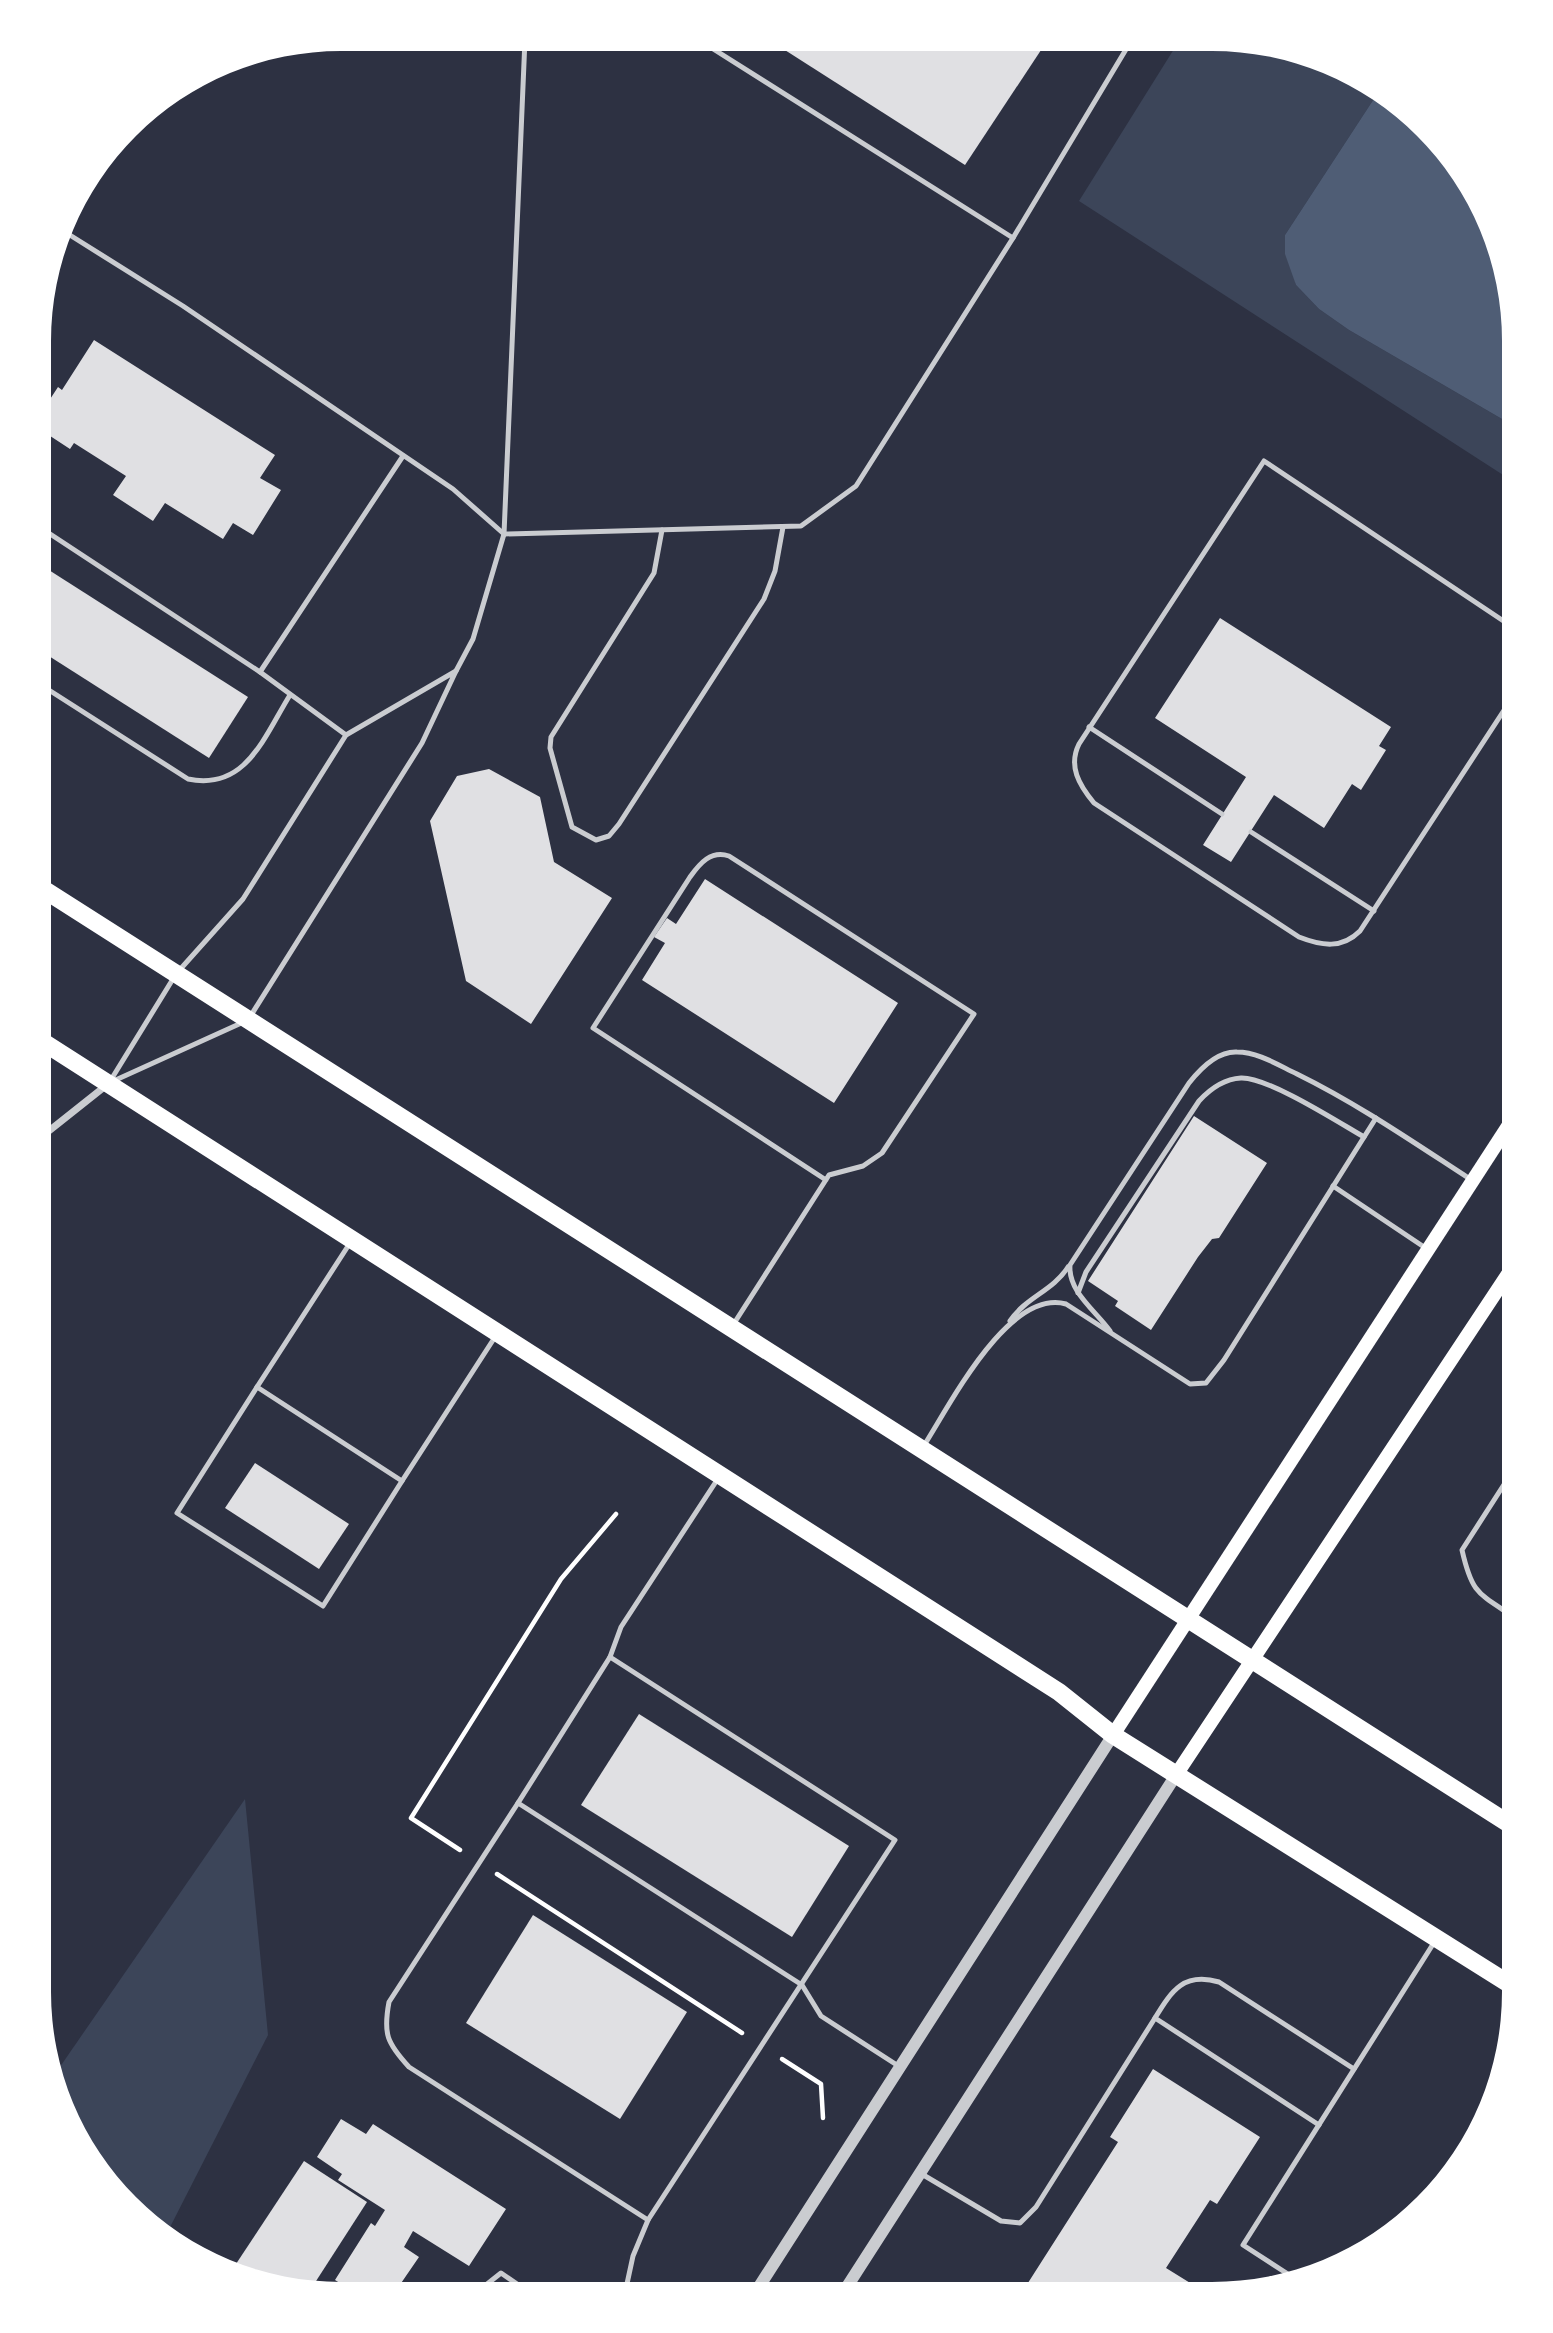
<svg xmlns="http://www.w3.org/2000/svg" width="1553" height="2333" font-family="'PT Sans Narrow',sans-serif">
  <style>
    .green { fill: #3c4559 }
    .water { fill: #4f5d75 }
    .building { fill: #e0e0e3 }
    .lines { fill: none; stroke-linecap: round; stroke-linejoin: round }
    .path { stroke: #fff; stroke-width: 4.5 }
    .service { stroke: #caccd0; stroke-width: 5 }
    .minor { stroke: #caccd0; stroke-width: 7 }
    .tertiary { stroke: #caccd0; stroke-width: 12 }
    .secondary { stroke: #fff; stroke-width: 14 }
    .primary { stroke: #fff; stroke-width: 18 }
  </style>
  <rect width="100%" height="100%" fill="#2d3142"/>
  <!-- green -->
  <g class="green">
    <path d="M1179 41H1252L1327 61 1379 91 1285 235 1296 285 1319 309 1349 330 1514 426V482L1079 201Z"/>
    <path d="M245 1799 268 2035 165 2237 101 2176 62 2108 55 2074Z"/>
  </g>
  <!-- water -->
  <path class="water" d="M1379 91 1396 101 1452 157 1491 225 1514 341V426L1349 330 1319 309 1296 285 1285 254V235Z"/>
  <!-- building -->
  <g class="building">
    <path d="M779 40 1047 41 965 165 777 45Z"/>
    <path d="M94 340 275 455 260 478 281 490 253 535 233 523 223 539 165 503 153 521 113 495 126 476 74 443 70 449 41 430V413L58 387 62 390Z"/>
    <path d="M41 565 248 697 209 758 41 651Z"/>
    <path d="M1220 618 1391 727 1379 746 1386 750 1361 790 1352 784 1324 828 1274 795 1231 862 1203 845 1246 777 1155 718Z"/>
    <path d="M489 769 540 797 554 862 612 898 531 1024 466 981 430 821 457 776Z"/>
    <path d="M705 879 898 1003 834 1103 642 980 665 943 654 937 667 918 676 924Z"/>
    <path d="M1194 1116 1267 1163 1219 1238 1212 1239 1198 1257 1151 1330 1115 1306 1118 1301 1088 1281Z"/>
    <path d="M255 1463 349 1524 319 1569 225 1508Z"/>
    <path d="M639 1714 849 1846 792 1937 581 1805Z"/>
    <path d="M533 1915 687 2012 620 2119 466 2023Z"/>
    <path d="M1153 2069 1260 2137 1217 2204 1210 2200 1166 2268 1208 2294H1038L1026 2286 1118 2142 1110 2137Z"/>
    <path d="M341 2119 366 2134 373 2124 506 2209 469 2266 413 2231 404 2247 419 2257 395 2292H354L335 2280 371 2223 375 2226 385 2210 338 2180 342 2174 317 2157Z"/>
    <path d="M304 2161 367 2202 309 2292 230 2273Z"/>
  </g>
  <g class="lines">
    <!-- path -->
    <g class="path">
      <path d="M460 1850 411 1818 561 1579 616 1514"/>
      <path d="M497 1874 742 2033"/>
      <path d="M782 2059 821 2084 823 2118"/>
    </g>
    <!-- service -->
    <g class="service">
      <path d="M699 40 1013 238"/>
      <path d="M65 232 183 306 453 489 504 534 801 526 856 486 1013 238 1131 41"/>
      <path d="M61 243 68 232"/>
      <path d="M41 528 260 672 346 735"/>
      <path d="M662 530 654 573 551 737 550 748 572 827 596 840 609 836 619 824 764 599 775 571 783 527"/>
      <path d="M456 671 422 743 248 1020 109 1083 176 974 243 899 346 735Z"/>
      <path d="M456 671 473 639 504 534 525 39"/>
      <path d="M260 672 403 456"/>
      <path d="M41 685 188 779C246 791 264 737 290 695"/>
      <path d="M1514 695 1360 931C1342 949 1322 946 1299 937L1094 803C1079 785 1068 766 1079 744L1264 461 1514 628"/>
      <path d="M1089 727 1222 814"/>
      <path d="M1251 832 1374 911"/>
      <path d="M1333 1186 1427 1249"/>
      <path d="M350 1243 257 1387 402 1481 495 1337"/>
      <path d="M1078 1293 1086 1272 1199 1101C1210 1089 1224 1079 1241 1078 1268 1077 1338 1122 1364 1137"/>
      <path d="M1010 1321C1026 1297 1053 1291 1068 1267"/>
      <path d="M733 1325 829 1175 863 1166 882 1153 974 1014 729 856C711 850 700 863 690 877L593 1028 826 1180"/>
      <path d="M1110 1331C1096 1311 1068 1292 1070 1265L1189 1083C1200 1069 1218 1051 1237 1052 1258 1052 1278 1065 1297 1074 1358 1104 1413 1142 1470 1179"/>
      <path d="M257 1387 177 1513 323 1606 402 1481"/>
      <path d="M923 1447C949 1407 1008 1288 1066 1304L1190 1384 1206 1383 1224 1360 1376 1118"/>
      <path d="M719 1477 621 1627 610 1657 518 1803 802 1985 821 2016 900 2067"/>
      <path d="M1514 1617C1478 1593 1472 1594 1462 1550L1514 1469"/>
      <path d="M610 1657 895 1840 648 2220 633 2256 625 2293"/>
      <path d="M518 1803 389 2002C383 2034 387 2043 409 2067L648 2220"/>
      <path d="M1319 2125 1155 2018C1172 1990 1184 1972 1219 1982L1354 2069"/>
      <path d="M920 2173 1001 2221 1020 2223 1036 2207 1155 2018"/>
      <path d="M1294 2278 1243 2245 1435 1941"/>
      <path d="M477 2292 501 2273 530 2293"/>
    </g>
    <!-- minor -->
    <path class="minor" d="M40 1138 108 1084"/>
    <!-- tertiary -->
    <g class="tertiary">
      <path d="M755 2293 1113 1735"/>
      <path d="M843 2293 1176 1775"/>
    </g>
    <!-- secondary -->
    <g class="secondary">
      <path d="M1113 1735 1514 1117"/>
      <path d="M1176 1775 1514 1265"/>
    </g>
    <!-- primary -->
    <g class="primary">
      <path d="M40 887 1514 1827"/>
      <path d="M40 1040 1059 1692 1113 1735 1514 1987"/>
    </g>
  </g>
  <!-- crop -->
  <path d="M0 0H1553V2333H0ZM341 51H1212A290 290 0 0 1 1502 341V1992A290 290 0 0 1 1212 2282H341A290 290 0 0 1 51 1992V341A290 290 0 0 1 341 51Z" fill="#fff" fill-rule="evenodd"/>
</svg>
